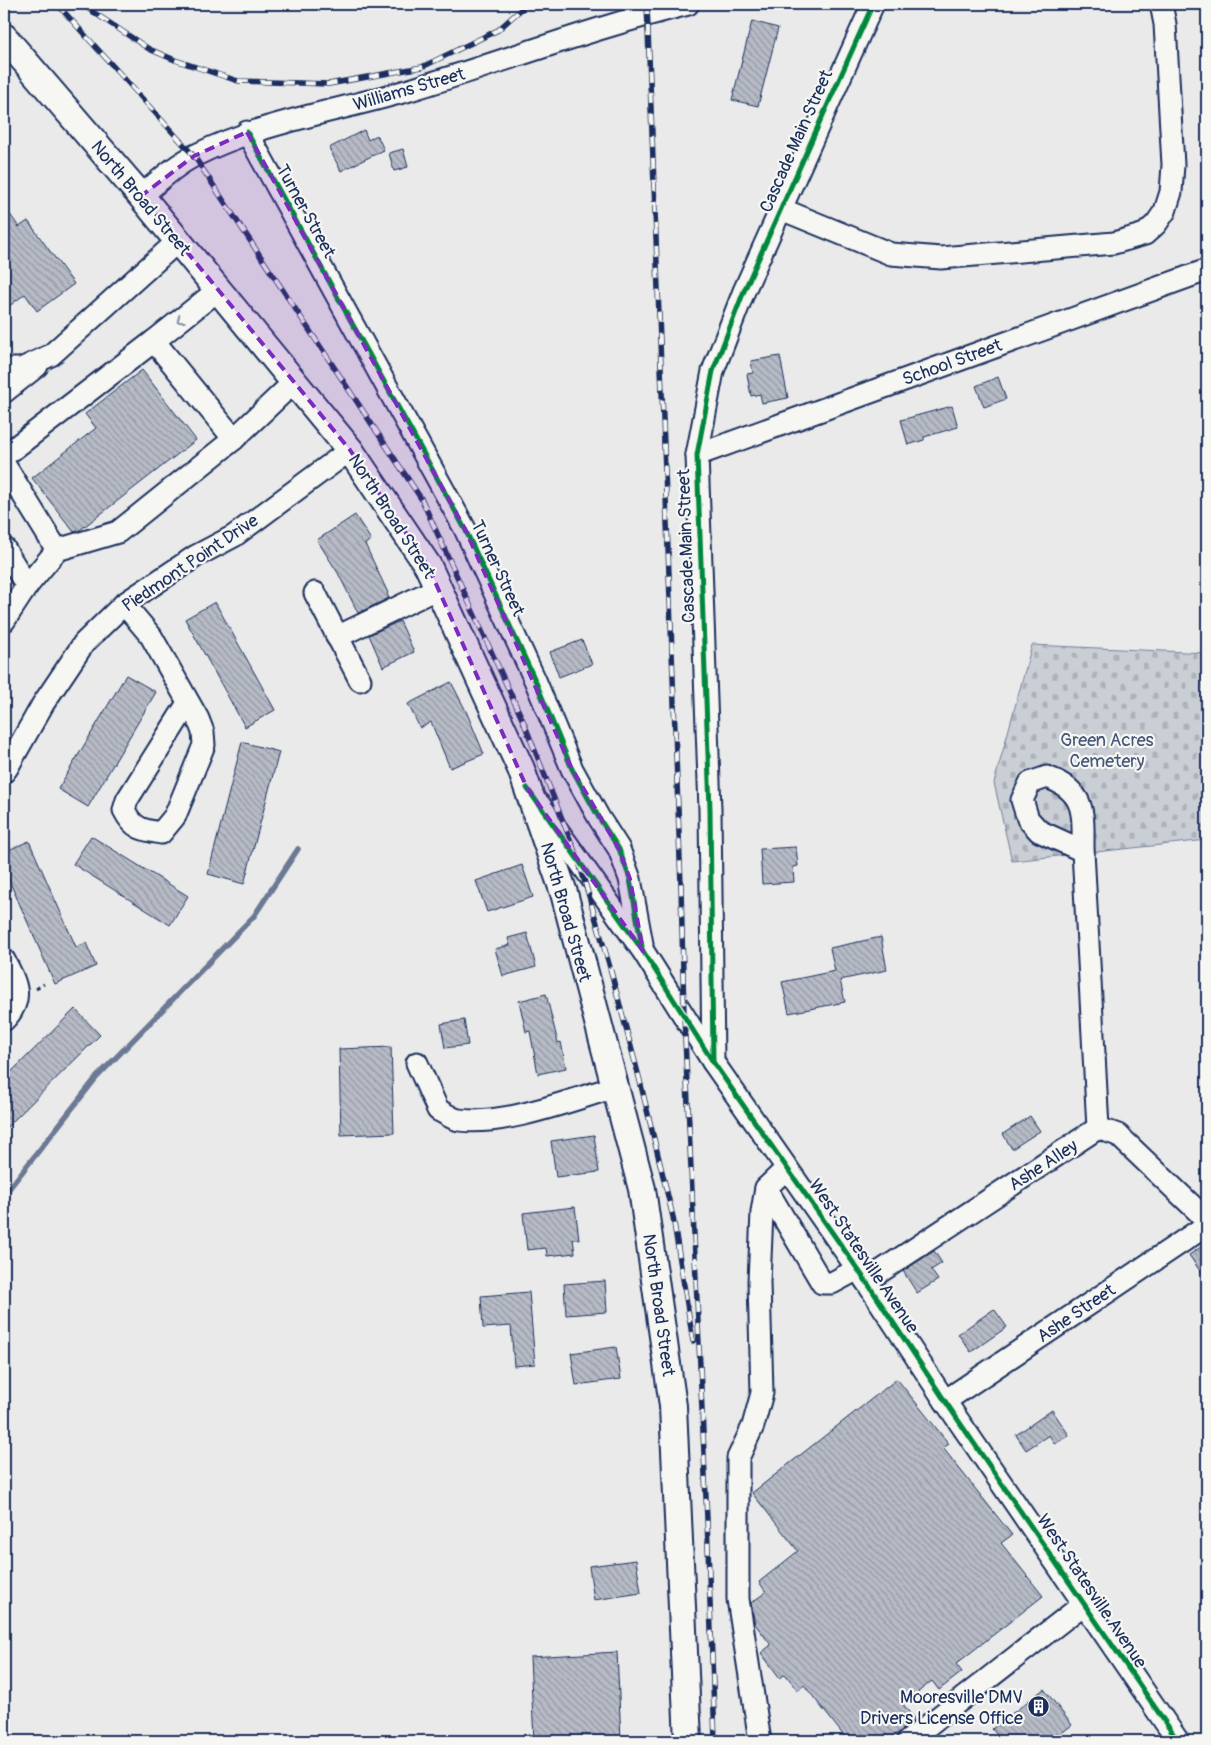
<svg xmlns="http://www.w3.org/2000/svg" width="1211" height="1745" font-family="Pangolin,sans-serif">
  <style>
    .cemetery { fill: url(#cemetery-stones); stroke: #727e9a }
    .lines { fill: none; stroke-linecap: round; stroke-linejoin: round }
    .stream { stroke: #6c7995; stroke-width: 5.5 }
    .building { fill: url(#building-back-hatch); stroke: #1b2f5e }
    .minor-casing { stroke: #1b2f5e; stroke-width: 25 }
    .major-casing { stroke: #1b2f5e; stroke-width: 30 }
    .path { stroke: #1b2f5e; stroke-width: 3; stroke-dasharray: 4 4; stroke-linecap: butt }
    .minor { stroke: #f6f6f2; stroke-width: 21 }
    .major { stroke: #f6f6f2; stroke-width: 26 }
    .rail-casing { stroke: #1b2f5e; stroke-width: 5.5 }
    .rail { stroke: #f6f6f2; stroke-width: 4; stroke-dasharray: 11; stroke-linecap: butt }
    .cycleway-casing { stroke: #f6f6f2; stroke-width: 8 }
    .cycleway { stroke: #00873e; stroke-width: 5 }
    .oneway { stroke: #8892a8 }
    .marked { fill: #7b2cbf; fill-opacity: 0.2; stroke: #7b2cbf; stroke-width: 4; stroke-dasharray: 10 6; stroke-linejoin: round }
    .labels { text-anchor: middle; stroke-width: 4.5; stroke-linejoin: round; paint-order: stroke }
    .street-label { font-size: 18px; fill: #1b2f5e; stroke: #f6f6f2 }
    .park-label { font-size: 18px; fill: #47577c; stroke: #f6f6f2 }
    .poi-label { font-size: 18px; fill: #1b2f5e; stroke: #f6f6f2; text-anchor: end }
  </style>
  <defs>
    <pattern id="cemetery-stones" width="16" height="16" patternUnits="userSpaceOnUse" patternTransform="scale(1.25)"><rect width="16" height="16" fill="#caced5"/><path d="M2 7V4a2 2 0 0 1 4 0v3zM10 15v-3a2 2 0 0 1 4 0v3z" fill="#adb1b9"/></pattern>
    <pattern id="building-back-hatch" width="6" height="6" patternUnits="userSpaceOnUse" patternTransform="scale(1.25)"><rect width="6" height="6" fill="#b6bbc6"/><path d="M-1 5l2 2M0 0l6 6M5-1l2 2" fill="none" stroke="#9398a4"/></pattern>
  </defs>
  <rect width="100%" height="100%" fill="#e9eae9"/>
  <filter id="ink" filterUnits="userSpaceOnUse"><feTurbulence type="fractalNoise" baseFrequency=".02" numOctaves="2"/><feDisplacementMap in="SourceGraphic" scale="10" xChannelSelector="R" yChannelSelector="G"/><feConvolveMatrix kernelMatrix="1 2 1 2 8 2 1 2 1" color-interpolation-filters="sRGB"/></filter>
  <g filter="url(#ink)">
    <!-- cemetery -->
    <path class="cemetery" d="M1032 645 1207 653V840L1012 861 994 783Z"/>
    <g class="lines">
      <!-- stream -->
      <path class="stream" d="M4 1195 96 1078 254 916 298 849"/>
    </g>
    <!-- building -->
    <g class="building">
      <path d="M752 21 778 28 758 106 732 100Z"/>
      <path d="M364 130 368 140 377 135 384 150 341 171 329 148Z"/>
      <path d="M403 149 408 167 394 171 389 153Z"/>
      <path d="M4 206 19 227 28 221 74 284 37 311 25 294 4 310Z"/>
      <path d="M780 356 788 398 762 403 760 394 751 396 747 374 753 373 751 361Z"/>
      <path d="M142 370 196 440 80 530 74 532 32 478 96 428 85 414Z"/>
      <path d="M998 377 1006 399 984 407 976 386Z"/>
      <path d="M952 406 958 427 924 437V440L908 445 901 420Z"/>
      <path d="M355 515 371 540 365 544 388 593 387 594 389 598 358 613 338 573 317 540Z"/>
      <path d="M215 602 275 710 245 727 185 619Z"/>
      <path d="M400 621 414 652 383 667 369 635Z"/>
      <path d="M582 640 592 664 559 677 550 652Z"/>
      <path d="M126 675 156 692 88 807 58 789Z"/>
      <path d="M451 682 466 711 484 754 450 768 431 722 420 728 408 704Z"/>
      <path d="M242 742 279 752 244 884 208 874Z"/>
      <path d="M91 836 188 896 170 925 73 864Z"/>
      <path d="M29 841 76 947 86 943 96 966 55 984 4 869V852Z"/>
      <path d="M796 847 798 866 793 867 794 882 762 884 760 849Z"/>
      <path d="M522 865 533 897 487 912 476 881Z"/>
      <path d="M527 933 536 967 503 976 495 949 510 945 508 938Z"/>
      <path d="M881 937 887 970 840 980 845 1002 789 1013 782 982 835 971 830 948Z"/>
      <path d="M546 994 558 1043 561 1042 566 1068 538 1074 530 1031 526 1032 519 1001Z"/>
      <path d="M75 1009 100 1035 4 1130V1079Z"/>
      <path d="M464 1020 468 1045 445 1048 441 1024Z"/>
      <path d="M391 1047 394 1133 341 1135 339 1049Z"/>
      <path d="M1030 1116 1040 1131 1012 1149 1003 1134Z"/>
      <path d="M594 1135 599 1172 556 1177 551 1141Z"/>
      <path d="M575 1207 579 1239H573L575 1253 547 1256 546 1248 527 1250 523 1213Z"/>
      <path d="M1207 1243V1281L1189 1255Z"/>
      <path d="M934 1251 942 1263 931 1270 938 1280 917 1293 903 1271Z"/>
      <path d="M605 1281 607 1312 566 1315 564 1284Z"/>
      <path d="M529 1292 535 1364 514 1366 511 1326 483 1328 481 1296Z"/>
      <path d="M994 1309 1007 1327 971 1352 958 1334Z"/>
      <path d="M616 1347 621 1379 576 1385 571 1353Z"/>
      <path d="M897 1379 949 1444 943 1448 1012 1535 1001 1543 1043 1596 956 1664 962 1672 939 1690 932 1681 903 1704 915 1720 887 1741H848L804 1685 798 1690 785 1674 780 1678 761 1653 771 1645 755 1624 751 1603 766 1592 759 1582 798 1551 752 1493Z"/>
      <path d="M1052 1410 1069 1435 1055 1444 1049 1435 1026 1450 1016 1435Z"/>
      <path d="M636 1560 641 1593 594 1600 589 1566Z"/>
      <path d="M617 1652 621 1740 534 1741 530 1657Z"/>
      <path d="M1044 1689 1072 1725 1051 1741H1002L992 1729Z"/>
    </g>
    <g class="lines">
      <defs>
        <g id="minor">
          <path d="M247 132 465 529 535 680 572 769 599 818 619 849 630 879 642 944"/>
          <path d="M141 196C158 182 175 165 196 155 264 121 340 111 413 89 505 61 595 27 688 4"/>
          <path d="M781 209 891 254 941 258 1114 243 1145 234 1156 224 1165 211 1171 192 1173 165 1165 24 1161 4"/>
          <path d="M218 290 154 341 234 439"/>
          <path d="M4 369H21L51 355 178 241"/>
          <path d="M4 392 37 366"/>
          <path d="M697 455 1207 270"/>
          <path d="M4 456 154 341"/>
          <path d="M4 464 57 550"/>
          <path d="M4 548 27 586"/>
          <path d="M315 593 360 680"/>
          <path d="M124 604 151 636 198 719 203 732 204 745 175 816 161 833C141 830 133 828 124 810L127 800 188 703"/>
          <path d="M4 621 27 586 57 550 118 532 234 439 294 382"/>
          <path d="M337 637 438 588"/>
          <path d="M4 772 7 768 43 704 84 643 124 604 196 556 234 536 350 450"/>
          <path d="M1047 777C1087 792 1083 814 1083 851L1039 831 1028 819 1022 800 1030 783Z"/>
          <path d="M539 804 643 951 713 1062 866 1281 945 1401 1178 1741"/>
          <path d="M1083 851 1098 1128"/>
          <path d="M4 960C16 983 25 999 4 1020"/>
          <path d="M713 1062 710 809 697 455 713 371 744 291 873 4"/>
          <path d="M417 1063 438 1110C445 1113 452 1119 459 1120 504 1126 571 1100 615 1087"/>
          <path d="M766 1188 822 1283H832L858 1269"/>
          <path d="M866 1281 1098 1128 1118 1135 1207 1220"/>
          <path d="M945 1401 1207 1225"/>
          <path d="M760 1741 738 1599V1458L753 1426 762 1393 759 1282 762 1212 766 1188 787 1168"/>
          <path d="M908 1741 1085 1603"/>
        </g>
        <path id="major" d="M4 37 141 196 350 450 428 566 521 769 564 893 642 1189 673 1406 688 1741"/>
      </defs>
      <!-- minor casing -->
      <use href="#minor" class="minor-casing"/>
      <!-- major casing -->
      <use href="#major" class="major-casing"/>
      <!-- path -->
      <path class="path" d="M36 989 44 984"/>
      <!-- minor -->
      <use href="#minor" class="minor"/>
      <!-- major -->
      <use href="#major" class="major"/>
      <defs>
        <g id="rail">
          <path d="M57 4 194 156 422 500 524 723 578 859 609 964 639 1077 673 1217 693 1341"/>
          <path d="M81 4 149 49 175 60 238 81 329 84 422 67 498 30 527 4"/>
          <path d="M647 4 681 885 684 1016 707 1519 715 1741"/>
        </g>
      </defs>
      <!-- rail casing -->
      <use href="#rail" class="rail-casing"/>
      <!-- rail -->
      <use href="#rail" class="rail"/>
      <defs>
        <g id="cycleway">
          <path d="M247 132 465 529 535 680 572 769 599 818 619 849 630 879 642 947"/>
          <path d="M527 788 643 951 713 1062 866 1281 945 1401 1178 1741"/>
          <path d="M713 1062 710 809 697 455 713 371 744 291 873 4"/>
        </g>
      </defs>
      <!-- cycleway casing -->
      <use href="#cycleway" class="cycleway-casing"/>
      <!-- cycleway -->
      <use href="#cycleway" class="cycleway"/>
    </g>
    <!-- one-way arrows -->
    <defs><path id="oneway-chevron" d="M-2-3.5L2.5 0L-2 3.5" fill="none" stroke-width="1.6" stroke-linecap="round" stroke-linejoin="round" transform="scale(1.25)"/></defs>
    <use class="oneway" href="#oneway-chevron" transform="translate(180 320) rotate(142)"/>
  </g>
  <!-- marked area -->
  <path class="marked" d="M247 132 465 529 572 769 619 849 630 879 643 951 527 788 428 566 350 450 141 196 194 156Z"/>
  <!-- icons -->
  <defs>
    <symbol id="building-disc" viewBox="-11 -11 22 22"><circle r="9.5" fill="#1b2f5e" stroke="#f6f6f2"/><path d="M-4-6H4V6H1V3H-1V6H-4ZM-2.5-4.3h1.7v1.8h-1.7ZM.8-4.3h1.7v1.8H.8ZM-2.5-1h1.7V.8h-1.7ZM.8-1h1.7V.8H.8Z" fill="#fff"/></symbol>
  </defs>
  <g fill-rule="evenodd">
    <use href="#building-disc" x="1026" y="1694" width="25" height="25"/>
  </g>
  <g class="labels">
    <!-- street labels -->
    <g class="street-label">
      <text transform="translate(409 89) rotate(-16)" y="6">Williams Street</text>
      <text transform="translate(796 141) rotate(-66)" y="6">Cascade Main Street</text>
      <text transform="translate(141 198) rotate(50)" y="6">North Broad Street</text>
      <text transform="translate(306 211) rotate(61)" y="6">Turner Street</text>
      <text transform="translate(952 362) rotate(-20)" y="6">School Street</text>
      <text transform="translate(392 516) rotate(57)" y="6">North Broad Street</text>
      <text transform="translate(686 546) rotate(-92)" y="6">Cascade Main Street</text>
      <text transform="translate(190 563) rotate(-34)" y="6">Piedmont Point Drive</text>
      <text transform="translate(498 568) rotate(65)" y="6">Turner Street</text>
      <text transform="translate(566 912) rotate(74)" y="6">North Broad Street</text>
      <text transform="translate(1043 1165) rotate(-33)" y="6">Ashe Alley</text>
      <text transform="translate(864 1256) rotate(56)" y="6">West Statesville Avenue</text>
      <text transform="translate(659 1305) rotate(82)" y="6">North Broad Street</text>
      <text transform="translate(1076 1313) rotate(-34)" y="6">Ashe Street</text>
      <text transform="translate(1092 1591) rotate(56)" y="6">West Statesville Avenue</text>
    </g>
    <!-- park labels -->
    <g class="park-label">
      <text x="1107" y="746">Green Acres<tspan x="1107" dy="21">Cemetery</tspan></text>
    </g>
    <!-- poi labels -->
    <g class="poi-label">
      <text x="1023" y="1703">Mooresville DMV<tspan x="1023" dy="21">Drivers License Office</tspan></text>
    </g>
  </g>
  <!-- margin -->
  <rect width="1211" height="1745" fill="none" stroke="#f6f6f2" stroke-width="20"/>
  <rect x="10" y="10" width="1191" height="1725" fill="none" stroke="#1b2f5e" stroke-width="2" filter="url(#ink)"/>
</svg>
